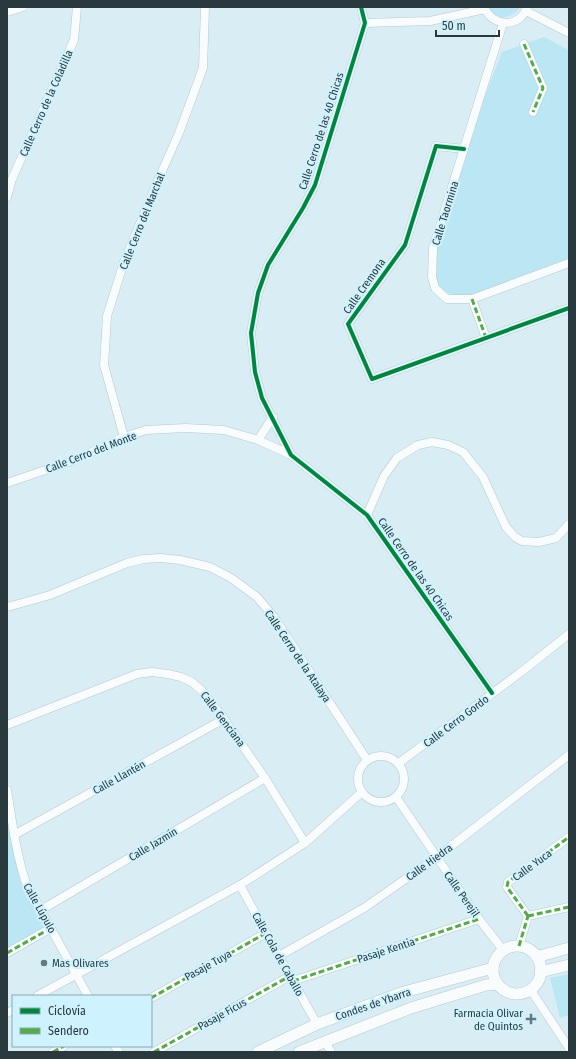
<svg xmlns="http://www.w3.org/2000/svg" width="576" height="1059" font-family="'Fira Sans Condensed',sans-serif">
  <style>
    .green { fill: #bbe7f5 }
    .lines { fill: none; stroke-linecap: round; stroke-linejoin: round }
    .street-casing { stroke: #b8c8cd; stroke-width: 9 }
    .secondary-casing { stroke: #b8c8cd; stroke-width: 12 }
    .street { stroke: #f9fcfd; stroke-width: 8 }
    .secondary { stroke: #f9fcfd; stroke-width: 11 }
    .quiet { stroke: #53ac46; stroke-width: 3; stroke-dasharray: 6 3; stroke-linecap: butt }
    .cycleway-casing { stroke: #cef3ff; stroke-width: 6 }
    .cycleway { stroke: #00873e; stroke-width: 4 }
    .poi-dot { fill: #67787e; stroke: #cef3ff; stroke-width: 1.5 }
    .labels { text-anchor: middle; stroke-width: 4; stroke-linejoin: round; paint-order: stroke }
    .street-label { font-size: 11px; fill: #2a393e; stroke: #cef3ff }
    .poi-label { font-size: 11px; fill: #2a393e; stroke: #cef3ff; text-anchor: start }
  </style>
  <rect width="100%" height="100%" fill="#d9edf4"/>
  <!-- green -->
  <g class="green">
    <path d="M489 7H520C512 20 496 21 489 7Z"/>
    <path d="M544 37 569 50V263L472 299 454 295 435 288 433 248 464 149 502 52Z"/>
    <path d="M7 822 21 884 46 927 7 949Z"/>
    <path d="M569 974V1015L560 1018 550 978Z"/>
  </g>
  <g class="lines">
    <defs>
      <g id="street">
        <path d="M361 7 365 23 315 185 303 208 268 265 258 293 251 333 255 372 262 398 291 455 367 515 492 693"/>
        <path d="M484 7C492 27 520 29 527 7"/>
        <path d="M526 11 569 33"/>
        <path d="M7 12 23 7"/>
        <path d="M365 23 430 21 485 9"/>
        <path d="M503 23 433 248 432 277 435 288 447 299H472L569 263"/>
        <path d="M524 44 543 88 533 112"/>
        <path d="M464 149 436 146 405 245 348 324 372 379 569 308"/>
        <path d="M7 197 12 179 74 40 77 7"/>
        <path d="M472 299 486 338"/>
        <path d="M124 437 104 365 107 316 124 262 159 178 179 133 203 68 205 7"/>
        <path d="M258 440 273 417"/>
        <path d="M7 483 72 461 124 437 146 430 185 428 224 430 258 440 291 455"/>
        <path d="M367 515 384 476 397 458 418 445 432 442 448 445 463 452 483 477 506 527 515 537 522 541 539 542 556 538 569 524"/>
        <path d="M7 607 22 603 50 595 127 563 143 559 161 558 180 560 210 567 231 578 257 597 274 617 367 760"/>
        <path d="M7 725 137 674 152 672 168 674 181 677 192 682 202 691 224 719 265 778 305 843 362 792"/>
        <circle cx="381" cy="779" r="23"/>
        <path d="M399 763 525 669 569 634"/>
        <path d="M7 790C12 820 16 854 26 883L88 996"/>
        <path d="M396 797 479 919 503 950"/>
        <path d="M14 835 224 719"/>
        <path d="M240 885 266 933 317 1024"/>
        <path d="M41 910 265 778"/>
        <path d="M528 916 507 887 508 882 569 837"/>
        <path d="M528 916 569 907"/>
        <path d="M519 946 528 916"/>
        <path d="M7 953 51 928"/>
        <path d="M279 956 364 908 437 857 569 755"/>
        <path d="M293 981 479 919"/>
        <path d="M528 991 532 992 569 1048"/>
        <path d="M37 996 240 885 305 843"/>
        <path d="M151 998 266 933"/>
        <path d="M7 1013 13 1010"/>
        <path d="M325 1041 331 1052"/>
        <path d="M115 1046 119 1052"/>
        <path d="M53 1052 64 1046"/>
        <path d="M154 1052 290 976"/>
      </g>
      <g id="secondary">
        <circle cx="517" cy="970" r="24"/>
        <path d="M536 955 540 956 569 948"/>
        <path d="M540 972 569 965"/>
        <path d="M258 1052 317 1024 404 992 493 968"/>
        <path d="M299 1052 411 1008 486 985 498 984"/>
      </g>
    </defs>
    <!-- street casing -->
    <use href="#street" class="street-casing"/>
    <!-- secondary casing -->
    <use href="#secondary" class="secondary-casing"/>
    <!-- street -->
    <use href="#street" class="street"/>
    <!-- secondary -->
    <use href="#secondary" class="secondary"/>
    <!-- quiet -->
    <g class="quiet">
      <path d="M524 44 543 88 533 112"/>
      <path d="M472 299 486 338"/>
      <path d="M528 916 507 887 508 882 569 837"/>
      <path d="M528 916 569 907"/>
      <path d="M519 946 528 916"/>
      <path d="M7 953 51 928"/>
      <path d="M293 981 479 919"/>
      <path d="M151 998 266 933"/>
      <path d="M53 1052 64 1046"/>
      <path d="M154 1052 290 976"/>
    </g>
    <defs>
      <g id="cycleway">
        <path d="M361 7 365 23 315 185 303 208 268 265 258 293 251 333 255 372 262 398 291 455 367 515 492 693"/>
        <path d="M464 149 436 146 405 245 348 324 372 379 569 308"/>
      </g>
    </defs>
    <!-- cycleway casing -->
    <use href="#cycleway" class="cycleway-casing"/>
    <!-- cycleway -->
    <use href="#cycleway" class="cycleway"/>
  </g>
  <!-- markers -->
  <g class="poi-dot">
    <circle cx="44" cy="963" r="4"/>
    <path d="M529 1013h4v4h4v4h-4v4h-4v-4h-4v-4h4z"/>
  </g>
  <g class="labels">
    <!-- street labels -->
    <g class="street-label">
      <text transform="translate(46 103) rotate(-66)" y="4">Calle Cerro de la Coladilla</text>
      <text transform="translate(321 131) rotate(-72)" y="4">Calle Cerro de las 40 Chicas</text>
      <text transform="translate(445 213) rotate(-73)" y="4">Calle Taormina</text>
      <text transform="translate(142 221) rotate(-68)" y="4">Calle Cerro del Marchal</text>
      <text transform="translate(364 286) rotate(-55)" y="4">Calle Cremona</text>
      <text transform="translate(91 452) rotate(-21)" y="4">Calle Cerro del Monte</text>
      <text transform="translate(416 569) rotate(55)" y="4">Calle Cerro de las 40 Chicas</text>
      <text transform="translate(298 656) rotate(56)" y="4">Calle Cerro de la Atalaya</text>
      <text transform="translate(223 719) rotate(53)" y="4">Calle Genciana</text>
      <text transform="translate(456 721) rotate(-37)" y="4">Calle Cerro Gordo</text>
      <text transform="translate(119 777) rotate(-29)" y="4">Calle Llantén</text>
      <text transform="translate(153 844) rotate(-31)" y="4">Calle Jazmín</text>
      <text transform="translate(429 862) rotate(-36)" y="4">Calle Hiedra</text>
      <text transform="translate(532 865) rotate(-36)" y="4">Calle Yuca</text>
      <text transform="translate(462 894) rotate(55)" y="4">Calle Perejil</text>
      <text transform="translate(40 908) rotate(61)" y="4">Calle Lúpulo</text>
      <text transform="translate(386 950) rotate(-18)" y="4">Pasaje Kentia</text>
      <text transform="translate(278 954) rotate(61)" y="4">Calle Cola de Caballo</text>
      <text transform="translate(208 965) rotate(-29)" y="4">Pasaje Tuya</text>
      <text transform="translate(373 1004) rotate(-19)" y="4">Condes de Ybarra</text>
      <text transform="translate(222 1014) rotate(-29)" y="4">Pasaje Ficus</text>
    </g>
    <!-- poi labels -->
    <g class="poi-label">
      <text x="52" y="967">Mas Olivares</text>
      <text x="523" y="1017" text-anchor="end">Farmacia Olivar<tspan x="523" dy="13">de Quintos</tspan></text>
    </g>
  </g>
  <!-- border -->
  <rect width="576" height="1059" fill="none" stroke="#2a393e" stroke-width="16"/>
  <!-- legend -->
  <rect x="12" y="995" width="140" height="52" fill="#cef3ff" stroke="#8ca9b2"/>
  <rect x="20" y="1008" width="20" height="6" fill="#00873e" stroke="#8ca9b2"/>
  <text x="48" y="1015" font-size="12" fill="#2a393e">Ciclovía</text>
  <rect x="20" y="1028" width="20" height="6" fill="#53ac46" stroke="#8ca9b2"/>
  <text x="48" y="1035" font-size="12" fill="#2a393e">Sendero</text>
  <!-- scale -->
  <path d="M436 30v6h63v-6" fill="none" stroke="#2a393e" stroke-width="2"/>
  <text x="442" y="30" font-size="12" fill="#2a393e" stroke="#cef3ff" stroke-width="3" paint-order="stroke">50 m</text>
</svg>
